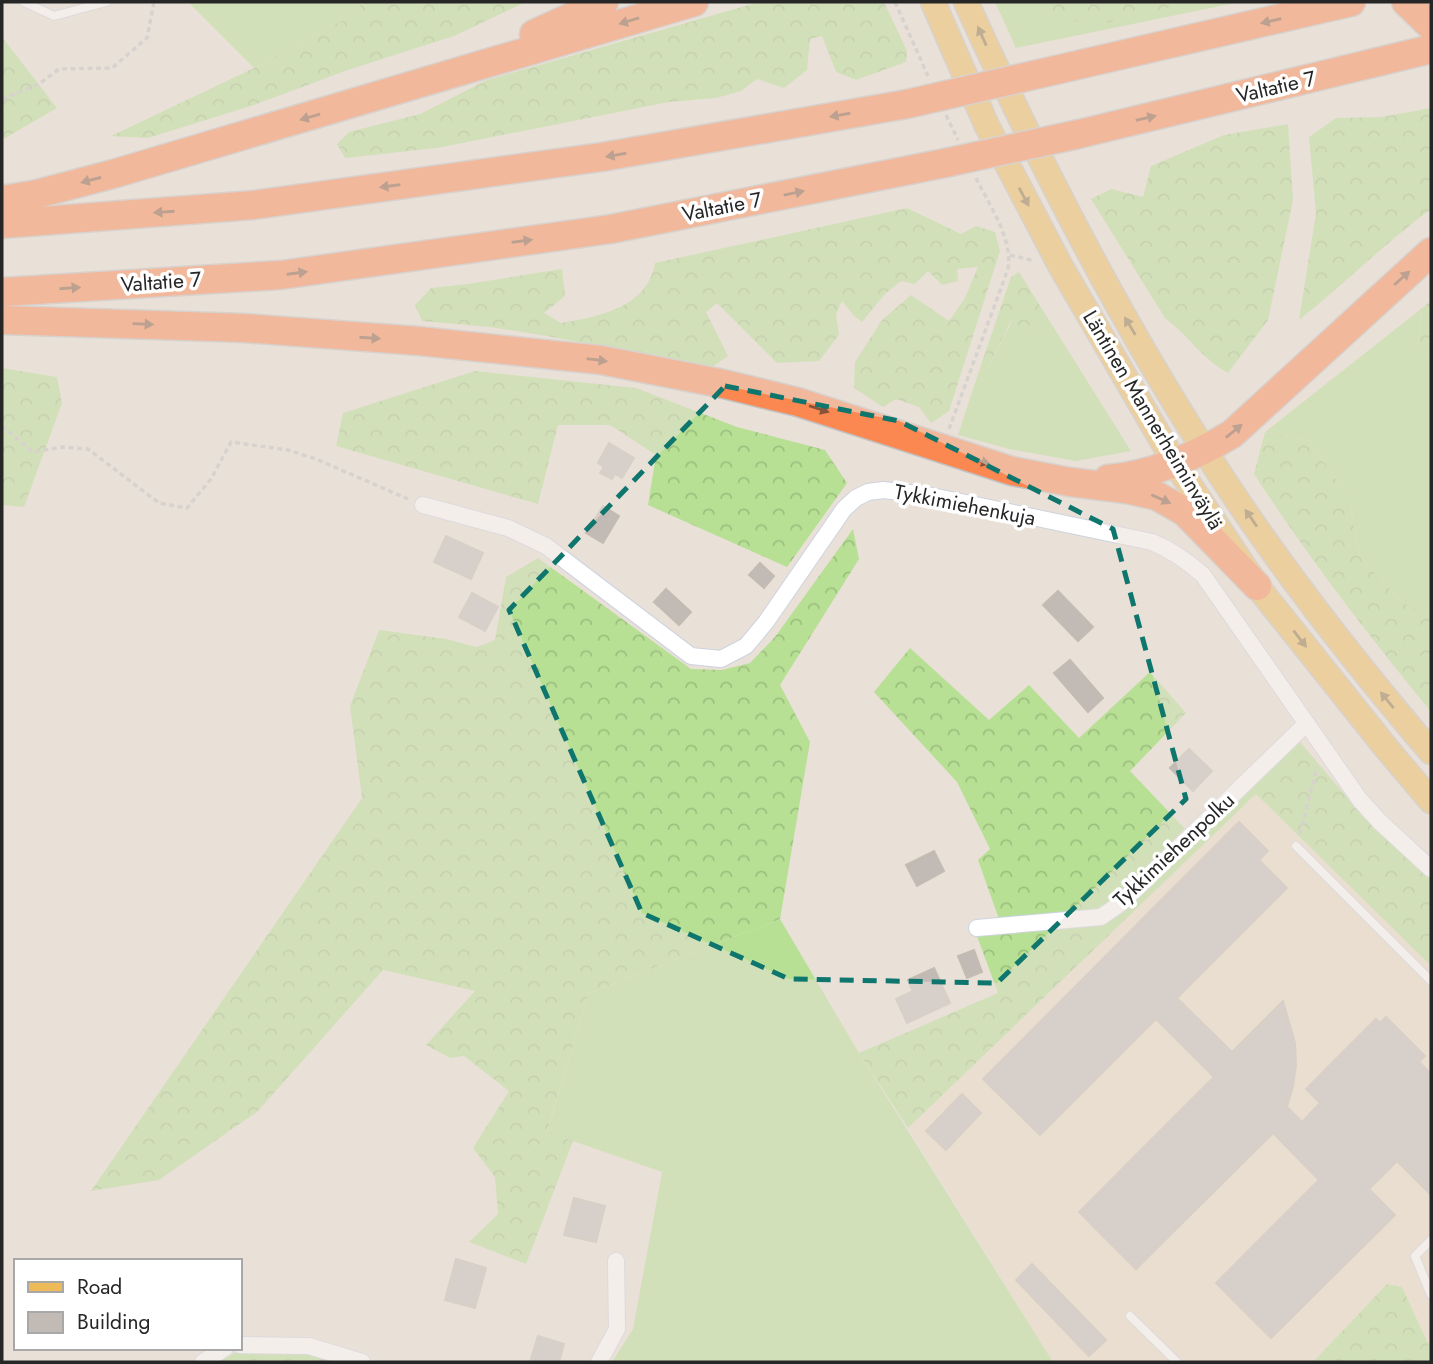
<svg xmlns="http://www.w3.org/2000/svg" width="1433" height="1364" font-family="Jost,sans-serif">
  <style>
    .education { fill: #ebdbc6 }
    .grass { fill: #b7e094 }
    .forest { fill: url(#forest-crowns) }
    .building { fill: #c1bab5; stroke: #c4bbb2; stroke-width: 2 }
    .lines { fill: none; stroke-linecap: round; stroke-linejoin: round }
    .service-casing { stroke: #cdd3e0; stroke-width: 10 }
    .minor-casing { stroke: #cdd3e0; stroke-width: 18 }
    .primary-casing { stroke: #c2c2c2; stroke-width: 27 }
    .motorway-casing { stroke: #c2c2c2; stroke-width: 31 }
    .path { stroke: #c2c2c2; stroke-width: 3.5; stroke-dasharray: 5 3.5; stroke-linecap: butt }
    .service { stroke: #fff; stroke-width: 8 }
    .minor { stroke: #fff; stroke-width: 16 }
    .primary { stroke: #eeba58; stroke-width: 24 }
    .motorway { stroke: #fb8751; stroke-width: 28 }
    .motorway-bridge-casing { stroke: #c2c2c2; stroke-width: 31; stroke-linecap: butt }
    .motorway-bridge { stroke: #fb8751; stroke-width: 28 }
    .oneway { fill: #865239 }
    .oneway2 { fill: #8a703f }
    .marked { fill: none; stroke: #0f766e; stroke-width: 5; stroke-dasharray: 14 9; stroke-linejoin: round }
    .labels { text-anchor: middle; stroke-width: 7; stroke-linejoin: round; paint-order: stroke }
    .street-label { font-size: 21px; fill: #262626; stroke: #fff }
  </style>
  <defs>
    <pattern id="forest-crowns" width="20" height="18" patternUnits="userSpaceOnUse" patternTransform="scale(1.75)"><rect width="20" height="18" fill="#b7e094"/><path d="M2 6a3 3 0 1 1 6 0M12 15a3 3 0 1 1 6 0" fill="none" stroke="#9dc07f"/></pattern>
  </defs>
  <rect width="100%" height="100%" fill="#e9e0d8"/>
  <!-- education -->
  <path class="education" d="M1256 794 1431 966V1350L1402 1287 1387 1284 1313 1362H1053L908 1128Z"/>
  <!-- grass -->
  <g class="grass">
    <path d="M188 2H363L345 19 254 68Z"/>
    <path d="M995 2H1240L1016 48Z"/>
    <path d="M1421 309 1418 350 1431 359V615L1403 603 1360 557 1349 498 1309 441 1265 432Z"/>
    <path d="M1049 320 1131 451 1076 461 1009 449 958 435 979 371 988 368 1012 321 1035 335Z"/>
    <path d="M780 919 859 1053 1053 1362H612L633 1329 662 1172 547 1132 589 993Z"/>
  </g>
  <!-- forest -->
  <g class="forest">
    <path d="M363 2H526L454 36 345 71 254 105 148 138 111 136 254 68 345 19Z"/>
    <path d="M759 2H884L907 51 906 62 856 80 836 72 822 36 810 39 807 70 784 88 757 79 741 91 716 98 669 102 437 148 345 158 337 144 349 132 420 114 487 80Z"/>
    <path d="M1026 2H1192L1102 24 1050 18Z"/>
    <path d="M2 37 57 108 2 140Z"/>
    <path d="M1431 108V209C1385 243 1344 284 1299 320L1316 213 1309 137 1336 118 1381 117Z"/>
    <path d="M1288 124 1293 200 1268 320 1228 373C1201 358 1189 336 1165 318L1091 199 1111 189 1143 197 1151 166 1224 135Z"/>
    <path d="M907 208 961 234 976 226 995 232 1000 251 949 411 931 423 919 407 896 399 883 407 854 388 855 362 882 320 911 295 949 321 965 298 978 267 957 269 958 281 942 285 928 271 915 284 901 281 885 294 862 322 854 316 842 301 836 314 839 335 819 361 777 363 717 303 706 312 728 356 711 368 547 336 490 327 422 321 415 305 431 288 468 284 562 269 565 296 544 313 561 323C600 316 647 308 655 263Z"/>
    <path d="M1019 272 1049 320 1035 335 1024 337 1011 321 988 368 979 371 1011 277Z"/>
    <path d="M1431 301V359L1418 350 1421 309Z"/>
    <path d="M2 368 57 377 62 403 24 507 2 505Z"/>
    <path d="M475 371 636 388 737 427 825 450 847 483 787 567 648 505 656 455 610 425H558L538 504 336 446 343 413Z"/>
    <path d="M1265 432 1309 441 1349 498 1360 557 1403 603 1431 615V712C1368 635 1308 557 1254 474Z"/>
    <path d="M853 529 859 559 780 685 810 742 780 919 589 993 547 1131 573 1141 526 1264 469 1242 498 1214 495 1177 473 1148 509 1091 464 1056 450 1058 426 1045 475 991 383 970 258 1111 159 1180 91 1191 362 798 350 706 379 630 446 639 477 647 495 640 506 577 538 558 691 669 722 670 750 663 775 637Z"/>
    <path d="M910 648 989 720 1029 685 1079 738 1150 672 1186 713 1130 771 1187 831 1117 898 1099 911 999 919 978 860 990 849 957 782 874 692Z"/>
    <path d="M1300 742 1363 816 1431 878V966L1256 794 908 1128 859 1053 998 993 977 936 1104 922 1120 913Z"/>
    <path d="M1387 1284 1402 1287 1431 1350V1362H1313Z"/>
    <path d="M234 1353H308L338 1362H218Z"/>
  </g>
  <!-- building -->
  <g class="building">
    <path d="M609 443 634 458 622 478 615 474 612 479 600 473 604 467 598 463Z"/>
    <path d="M603 506 619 516 603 543 586 533Z"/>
    <path d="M446 536 483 553 471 579 434 562Z"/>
    <path d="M760 563 774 576 764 588 749 575Z"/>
    <path d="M666 589 691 612 679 625 654 602Z"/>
    <path d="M1058 591 1093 627 1078 641 1043 605Z"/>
    <path d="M472 593 498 607 485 631 459 617Z"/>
    <path d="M1070 660 1103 698 1088 712 1054 673Z"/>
    <path d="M1189 749 1212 771 1193 791 1170 768Z"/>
    <path d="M1239 822 1268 851 1259 860 1287 888 1177 998 1232 1052 1283 1001 1295 1043 1296 1065 1293 1086 1287 1107 1302 1122 1320 1103 1306 1089 1376 1019 1380 1023 1386 1017 1425 1056 1419 1062 1431 1074V1195L1397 1161 1369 1189 1395 1215 1271 1338 1216 1283 1319 1180 1273 1133 1136 1269 1079 1212 1214 1077 1156 1019 1040 1135 983 1079Z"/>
    <path d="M934 851 944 871 917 886 906 865Z"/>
    <path d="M974 950 982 972 967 978 958 956Z"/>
    <path d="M934 968 950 1003 907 1023 896 999 913 991 908 980Z"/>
    <path d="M962 1094 981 1113 946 1150 926 1131Z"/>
    <path d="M574 1198 605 1206 596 1242 564 1235Z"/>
    <path d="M456 1259 486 1268 475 1308 445 1300Z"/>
    <path d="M1032 1264 1106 1340 1089 1356 1016 1280Z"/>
    <path d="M538 1336 564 1344 559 1362H530Z"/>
  </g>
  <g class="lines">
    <defs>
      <g id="service">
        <path d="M24 2 54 16 106 2"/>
        <path d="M1296 846 1431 981"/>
        <path d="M1431 1240 1415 1256 1431 1295"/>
        <path d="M1130 1316 1177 1362"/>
      </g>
      <g id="minor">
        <path d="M423 505 508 528 546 546 691 656 721 659 746 646 766 622 844 509 856 498 868 492 883 490 927 495 1152 542C1172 550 1187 561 1203 575L1360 800 1380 822 1431 869"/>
        <path d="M977 928 1101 917 1121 903 1306 724"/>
        <path d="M240 1345 309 1346 362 1362"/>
        <path d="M203 1362 225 1348"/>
        <path d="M599 1362 617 1329 616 1261"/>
      </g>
      <g id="primary">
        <path d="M933 2 987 126 1061 267 1175 463 1257 586 1387 749 1431 801"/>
        <path d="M966 2C1036 156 1113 308 1205 451 1272 557 1350 657 1431 752"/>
      </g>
      <g id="motorway">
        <path d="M1406 2 1431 26"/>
        <path d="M534 34 604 2"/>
        <path d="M1056 70 1351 2"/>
        <path d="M1079 134 1431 49"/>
        <path d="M2 200 37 194 113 174 694 2"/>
        <path d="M2 224 254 205 602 157 907 104"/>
        <path d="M2 292 281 275 611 229 945 163"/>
        <path d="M2 320 244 328 419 341 601 360 724 384 798 402 1012 471 1070 482 1126 489 1157 496 1185 512 1257 586"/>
        <path d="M1108 479C1153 475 1194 457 1232 434L1431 252"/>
      </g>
    </defs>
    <!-- service casing -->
    <use href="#service" class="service-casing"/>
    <!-- minor casing -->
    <use href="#minor" class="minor-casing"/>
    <!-- primary casing -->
    <use href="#primary" class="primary-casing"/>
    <!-- motorway casing -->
    <use href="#motorway" class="motorway-casing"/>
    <!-- path -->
    <g class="path">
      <path d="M895 2 928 76"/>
      <path d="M2 99 39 84 59 69 112 68 147 38 154 2"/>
      <path d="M946 115 958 140"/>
      <path d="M1010 255 1035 261"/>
      <path d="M2 426 33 452 62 447 88 449 159 503 187 508 211 479 231 442 288 450 316 459 408 499"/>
      <path d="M949 429 1008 269C1013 238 989 205 976 178"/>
      <path d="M1300 834 1317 767"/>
    </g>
    <!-- service -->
    <use href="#service" class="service"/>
    <!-- minor -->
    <use href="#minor" class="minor"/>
    <!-- primary -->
    <use href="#primary" class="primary"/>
    <!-- motorway -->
    <use href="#motorway" class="motorway"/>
    <defs>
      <g id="motorway-bridge">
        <path d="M907 104 1056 70"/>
        <path d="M945 163 1079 134"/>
      </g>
    </defs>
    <!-- motorway-bridge casing -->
    <use href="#motorway-bridge" class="motorway-bridge-casing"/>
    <!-- motorway-bridge -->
    <use href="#motorway-bridge" class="motorway-bridge"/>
  </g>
  <!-- one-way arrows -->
  <defs><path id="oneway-solid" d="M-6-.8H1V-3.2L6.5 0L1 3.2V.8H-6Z" transform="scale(1.75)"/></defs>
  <g class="oneway">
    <use href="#oneway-solid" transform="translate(629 21) rotate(163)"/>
    <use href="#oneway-solid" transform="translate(1271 21) rotate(167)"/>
    <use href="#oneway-solid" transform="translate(840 115) rotate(170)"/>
    <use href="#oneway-solid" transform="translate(310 117) rotate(164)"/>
    <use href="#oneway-solid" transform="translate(1146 118) rotate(-13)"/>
    <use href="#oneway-solid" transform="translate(616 155) rotate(170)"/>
    <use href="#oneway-solid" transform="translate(91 180) rotate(165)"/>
    <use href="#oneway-solid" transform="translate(390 186) rotate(172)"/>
    <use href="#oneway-solid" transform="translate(794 193) rotate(-11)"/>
    <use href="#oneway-solid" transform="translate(164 212) rotate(176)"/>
    <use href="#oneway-solid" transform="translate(522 241) rotate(-8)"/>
    <use href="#oneway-solid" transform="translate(297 273) rotate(-8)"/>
    <use href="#oneway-solid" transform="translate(1402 278) rotate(-42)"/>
    <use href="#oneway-solid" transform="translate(70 288) rotate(-4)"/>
    <use href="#oneway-solid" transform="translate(143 324) rotate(2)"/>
    <use href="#oneway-solid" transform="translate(370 338) rotate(4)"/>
    <use href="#oneway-solid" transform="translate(597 360) rotate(7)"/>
    <use href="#oneway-solid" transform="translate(819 409) rotate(18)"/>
    <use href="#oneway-solid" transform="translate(1234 431) rotate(-39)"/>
    <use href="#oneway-solid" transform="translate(980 461) rotate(18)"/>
    <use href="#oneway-solid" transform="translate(1161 499) rotate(24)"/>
  </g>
  <g class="oneway2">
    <use href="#oneway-solid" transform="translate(982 36) rotate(-114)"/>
    <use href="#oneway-solid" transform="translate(1024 197) rotate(62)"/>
    <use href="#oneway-solid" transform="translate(1130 326) rotate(-121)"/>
    <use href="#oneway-solid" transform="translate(1251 518) rotate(-125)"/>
    <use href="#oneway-solid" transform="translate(1300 639) rotate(52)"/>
    <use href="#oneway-solid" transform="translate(1387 700) rotate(-129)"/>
  </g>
  <!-- marked area -->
  <path d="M0 0H1433V1364H0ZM725 386 899 421 1113 529 1186 799 997 983 789 979 642 913 509 610Z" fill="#e9e0d8" fill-opacity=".55" fill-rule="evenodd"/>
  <path class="marked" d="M725 386 899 421 1113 529 1186 799 997 983 789 979 642 913 509 610Z"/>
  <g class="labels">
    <!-- street labels -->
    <g class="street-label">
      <text transform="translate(1276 87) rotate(-13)" y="7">Valtatie 7</text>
      <text transform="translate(722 207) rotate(-11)" y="7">Valtatie 7</text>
      <text transform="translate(161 282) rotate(-4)" y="7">Valtatie 7</text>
      <text transform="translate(1153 420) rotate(59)" y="7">Läntinen Mannerheiminväylä</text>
      <text transform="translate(965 505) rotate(11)" y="7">Tykkimiehenkuja</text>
      <text transform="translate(1174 850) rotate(-43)" y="7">Tykkimiehenpolku</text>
    </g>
  </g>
  <!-- border -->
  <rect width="1433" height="1364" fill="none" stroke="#262626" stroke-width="7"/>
  <!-- legend -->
  <rect x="14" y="1259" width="228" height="91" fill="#ffffff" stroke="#a8a8a8" stroke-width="2"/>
  <rect x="28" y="1282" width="35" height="10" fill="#eeba58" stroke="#a8a8a8" stroke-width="2"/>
  <text x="77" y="1294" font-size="21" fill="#262626">Road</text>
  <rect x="28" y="1312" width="35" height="21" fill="#c1bab5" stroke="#a8a8a8" stroke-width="2"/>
  <text x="77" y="1329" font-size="21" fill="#262626">Building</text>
</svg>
